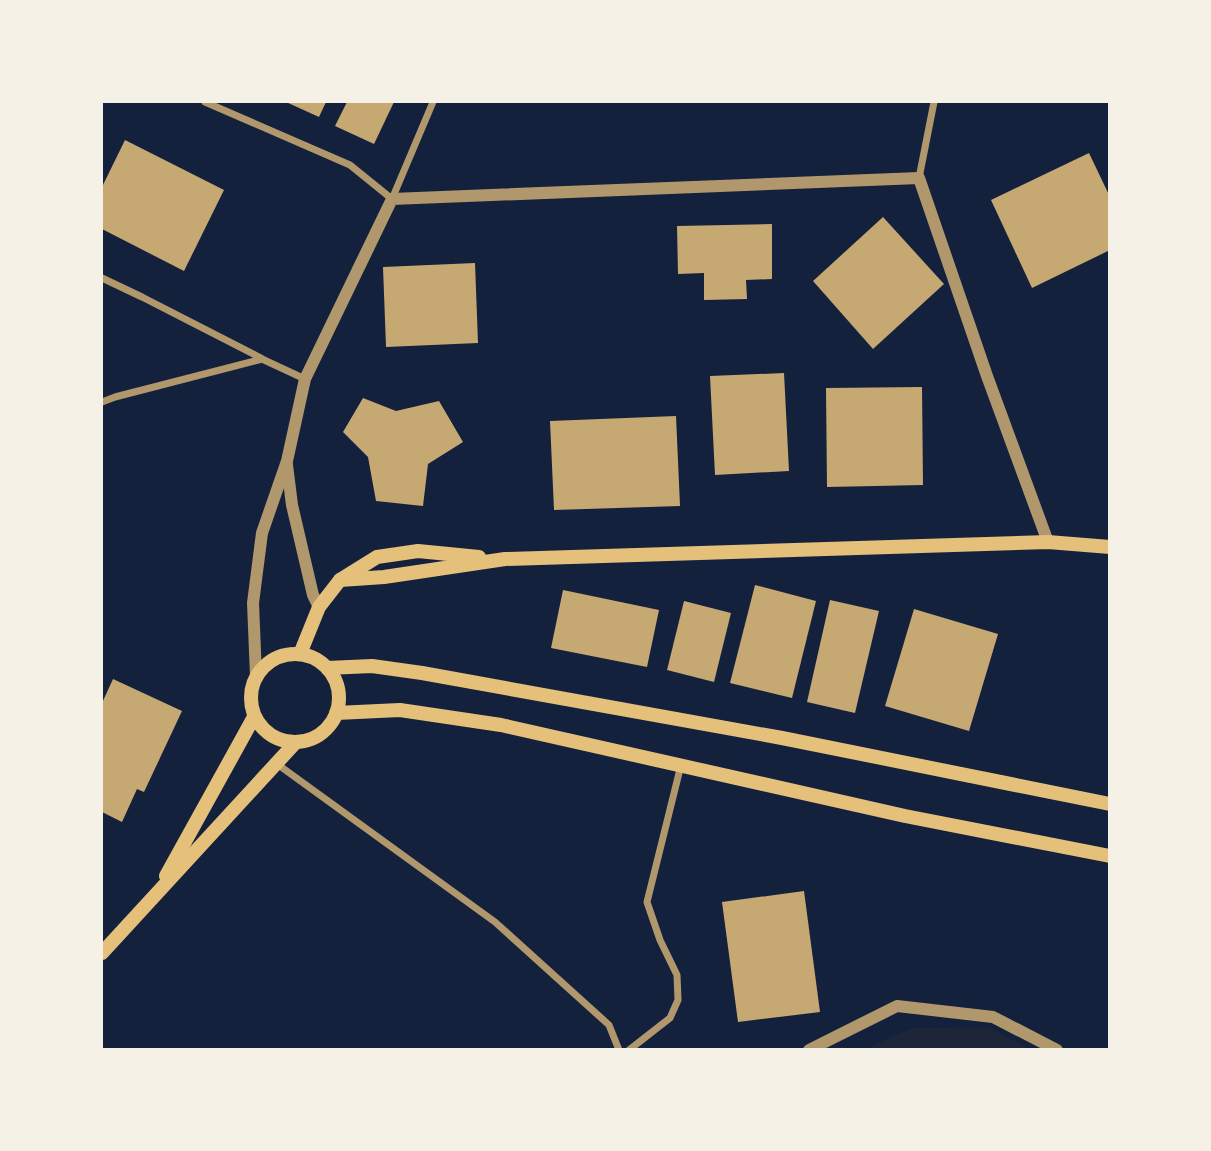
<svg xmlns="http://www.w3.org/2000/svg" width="1211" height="1151" font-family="Inter,sans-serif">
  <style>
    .green { fill: #1d2539 }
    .building { fill: #c6a872 }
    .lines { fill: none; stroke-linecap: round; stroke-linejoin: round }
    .minor { stroke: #b1986c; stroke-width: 7 }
    .tertiary { stroke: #b1986c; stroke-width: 12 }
    .secondary { stroke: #e5c07b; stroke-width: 14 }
  </style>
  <rect width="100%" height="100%" fill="#14213d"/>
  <!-- green -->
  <path class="green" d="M989 1027 1029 1049H865L912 1028Z"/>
  <!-- building -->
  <g class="building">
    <path d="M286 102H326L319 117Z"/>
    <path d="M347 102H394L374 144 335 126Z"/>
    <path d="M125 140 224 190 184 271 102 229V187Z"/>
    <path d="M1089 153 1110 197V250L1032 288 991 200Z"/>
    <path d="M883 217 944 284 873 349 813 281Z"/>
    <path d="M772 224V279L746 280 747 299 704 300V273L678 274 677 226Z"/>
    <path d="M475 263 478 343 386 347 383 267Z"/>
    <path d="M784 373 789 471 715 475 710 376Z"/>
    <path d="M922 387 923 485 827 487 826 388Z"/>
    <path d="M363 398 396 411 439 401 463 442 428 464 423 506 376 501 368 457 343 432Z"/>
    <path d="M676 416 680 506 554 510 550 421Z"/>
    <path d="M755 585 816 601 792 698 730 683Z"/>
    <path d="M563 590 659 610 647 667 551 648Z"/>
    <path d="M830 600 879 611 855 713 807 702Z"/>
    <path d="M684 601 731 613 714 682 667 670Z"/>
    <path d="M914 609 998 634 969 731 885 706Z"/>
    <path d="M113 679 182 711 144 792 137 789 122 822 102 812V703Z"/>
    <path d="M804 891 820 1012 738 1022 722 902Z"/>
  </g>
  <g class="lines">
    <!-- minor -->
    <g class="minor">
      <path d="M205 102 350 165 392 199 433 102"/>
      <path d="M919 178 934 102"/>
      <path d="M102 278 142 297 261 358"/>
      <path d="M102 402 115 397 262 359 305 379"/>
      <path d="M277 764 495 922 609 1025 619 1050"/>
      <path d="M629 1050 670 1018 678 1000 677 975 660 940 647 902 681 765"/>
    </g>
    <!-- tertiary -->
    <g class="tertiary">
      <path d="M287 465 292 505 313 595 319 607"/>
      <path d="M256 676 253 603 262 533 287 461 305 379 392 199 919 178 987 376 1048 542"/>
      <path d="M809 1050 897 1006 993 1017 1057 1050"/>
    </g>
    <!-- secondary -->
    <g class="secondary">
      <path d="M340 580 384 577 505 559 1048 542 1110 547"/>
      <path d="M300 654 319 607 340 580 377 557 418 551 479 557"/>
      <circle cx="295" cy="698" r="44"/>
      <path d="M327 668 372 666 422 673 782 738 1110 804"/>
      <path d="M336 713 400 710 501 725 905 816 1110 856"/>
      <path d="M166 876 254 717"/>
      <path d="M102 953 296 742"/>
    </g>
  </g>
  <!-- border -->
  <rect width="1211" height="1151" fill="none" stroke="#f6f1e7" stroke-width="206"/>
</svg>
